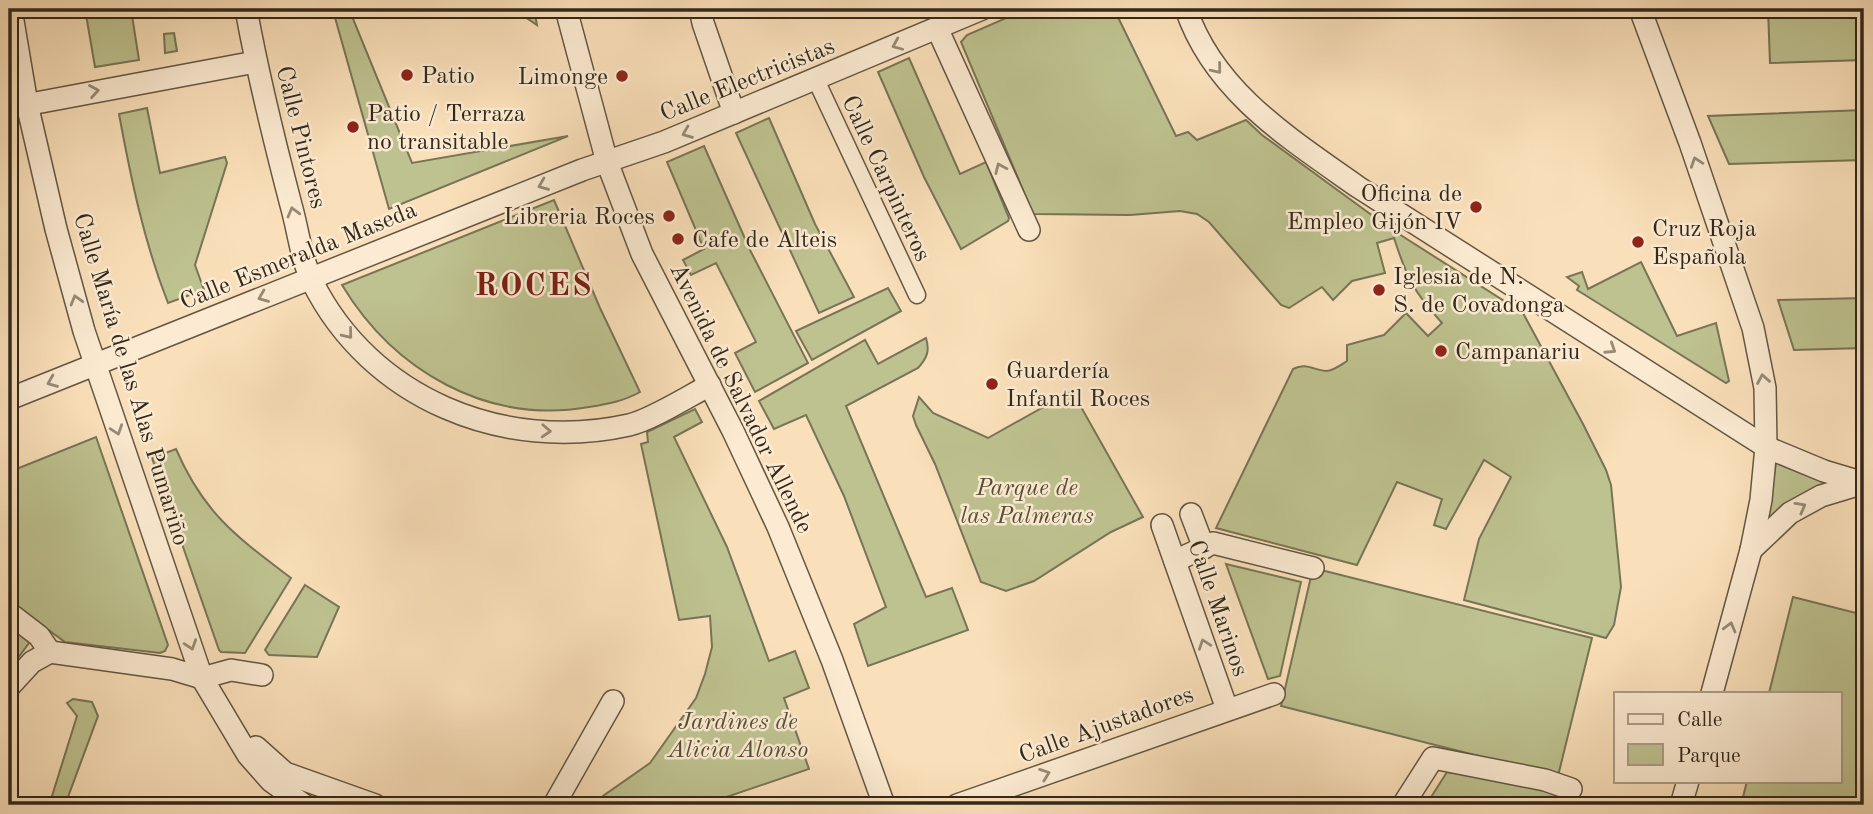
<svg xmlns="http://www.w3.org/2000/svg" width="1873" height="814" font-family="'Old Standard TT',serif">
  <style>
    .green { fill: #bec290; stroke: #787556; stroke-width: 2 }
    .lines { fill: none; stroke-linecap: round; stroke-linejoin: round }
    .pedestrian-casing { stroke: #645643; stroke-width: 19 }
    .minor-casing { stroke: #645643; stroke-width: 24 }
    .pedestrian { stroke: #fcebd2; stroke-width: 16 }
    .minor { stroke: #fcebd2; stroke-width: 21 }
    .oneway { stroke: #978a76 }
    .poi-dot { fill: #8f2418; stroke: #fcebd2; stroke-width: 2.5 }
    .labels { text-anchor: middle; stroke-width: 5; stroke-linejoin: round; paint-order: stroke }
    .poi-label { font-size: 24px; fill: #32281b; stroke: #fcebd2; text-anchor: start }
    .street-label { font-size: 24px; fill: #32281b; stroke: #fcebd2 }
    .park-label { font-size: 24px; font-style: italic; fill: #554e38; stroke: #fcebd2 }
    .district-label { font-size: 32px; font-weight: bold; letter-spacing: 2px; fill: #7a1f14; stroke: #fcebd2 }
  </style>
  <rect width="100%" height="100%" fill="#fae0ba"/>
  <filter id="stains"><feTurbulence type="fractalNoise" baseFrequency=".00286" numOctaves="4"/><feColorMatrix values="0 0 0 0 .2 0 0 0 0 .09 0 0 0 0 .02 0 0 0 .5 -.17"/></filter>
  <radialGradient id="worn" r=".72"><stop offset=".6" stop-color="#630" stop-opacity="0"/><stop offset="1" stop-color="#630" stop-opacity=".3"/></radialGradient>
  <!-- green -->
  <g class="green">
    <path d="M85 9H131L139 60 95 67Z"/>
    <path d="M318 9H349L412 163 568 136 389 209 334 14 321 16Z"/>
    <path d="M487 9H534L537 25 519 13Z"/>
    <path d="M1027 9H1114L1176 136 1188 132 1197 140 1246 120 1262 135 1388 227 1523 313 1583 424 1606 470 1611 485 1621 587 1614 625 1606 638 1464 600 1479 539 1511 477 1484 460 1446 529 1434 525 1442 499 1397 482 1357 565 1216 528 1293 369C1306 362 1313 370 1326 371 1333 371 1341 365 1347 361V345L1384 335 1406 313 1428 336 1442 323C1413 291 1407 278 1394 238L1377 243 1385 273 1352 281 1333 300 1322 287 1289 308 1281 305 1209 222 1197 214 1180 211 1130 215 1033 214 961 42 967 35Z"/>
    <path d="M1768 9H1864V60L1770 63Z"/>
    <path d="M174 33 177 51 165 53 164 34Z"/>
    <path d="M909 58 960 174 986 162 1009 218 1008 221 961 249 924 177 878 72Z"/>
    <path d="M147 108 160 173 225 157 227 163 195 265 204 290 168 303C144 242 131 179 119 114Z"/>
    <path d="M1864 110V160L1729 164 1708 116Z"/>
    <path d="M769 118 815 224 854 297 819 313 736 133Z"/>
    <path d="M704 146 750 250 808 363 755 392 735 353 756 342 716 263 691 275 683 260 704 249 667 162Z"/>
    <path d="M554 200 600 308 640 392C624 401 608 404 589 407 487 425 394 371 342 285Z"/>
    <path d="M1641 262 1677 336 1716 323 1729 381 1726 383 1577 290 1579 286 1567 277 1582 272 1588 289Z"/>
    <path d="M888 288 901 311 812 360 796 331Z"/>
    <path d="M1864 298V348L1794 350 1778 300Z"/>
    <path d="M926 338C930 351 927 358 918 368L846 406 926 597 952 588 968 630 868 666 854 624 886 607 844 496 806 415 774 429 759 401 865 340 878 364Z"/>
    <path d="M1072 391 1143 517 1111 532 1034 581 1006 591 981 582 935 464 916 425 913 416 919 397 933 413 988 438Z"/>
    <path d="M695 409 702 422 674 437 727 547 769 661 795 651 809 688 784 698 809 769 703 805H606L603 796 650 763 696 698 705 674 712 647 710 616 679 620 641 444 648 442 647 432Z"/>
    <path d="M96 437 168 645 165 651 160 653 65 642 9 601V472Z"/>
    <path d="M176 449C204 514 237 537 291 578L245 653 221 652 219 650 152 458Z"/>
    <path d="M1776 462 1839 485 1766 528Z"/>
    <path d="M1226 564 1301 582 1280 676 1268 679Z"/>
    <path d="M1313 568 1592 638 1558 776 1281 706Z"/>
    <path d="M305 585 339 607 317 657 269 655 265 650Z"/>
    <path d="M1793 597 1864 615V805H1741L1747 781H1840V693H1769Z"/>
    <path d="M9 620 26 635 29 643 9 670Z"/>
    <path d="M73 699 92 702 98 716 65 805H46L52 796 77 716 67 703Z"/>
    <path d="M1447 772C1486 778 1554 778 1582 805H1426Z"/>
    <path d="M285 783 359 805H318Z"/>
  </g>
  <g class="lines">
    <defs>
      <path id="pedestrian" d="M816 80 917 295"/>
      <g id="minor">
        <path d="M11 9 27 104 56 229 84 331 202 678 248 755 271 781 304 805"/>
        <path d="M246 9C258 75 274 140 291 205 298 229 301 259 312 281 370 399 504 453 629 425 651 420 689 396 710 385"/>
        <path d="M566 9 607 162 642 254 733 431 778 527 832 660 884 805"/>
        <path d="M700 9 703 23 734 113"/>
        <path d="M1186 9C1214 92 1289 138 1358 187L1766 447 1824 471 1864 483"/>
        <path d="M1640 9 1690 143 1753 328 1765 388 1766 447 1761 500 1751 550 1712 693"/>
        <path d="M937 28 1029 230"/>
        <path d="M9 108 255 62"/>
        <path d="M9 399 582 170 664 142 982 9"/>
        <path d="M1191 514 1204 548"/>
        <path d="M1162 525 1227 709"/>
        <path d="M1751 550 1790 513 1821 496 1864 483"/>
        <path d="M1175 561 1213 543 1313 568"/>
        <path d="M9 613 39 636 50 652"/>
        <path d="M9 687 32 662 50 652 172 669 202 678 231 670 262 675"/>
        <path d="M256 747 285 773 375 805"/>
        <path d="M554 805 613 701"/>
        <path d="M957 805 1274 694"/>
        <path d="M1403 805 1433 758 1545 780 1571 789"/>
        <path d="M1681 805 1688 781"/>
      </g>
    </defs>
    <!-- pedestrian casing -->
    <use href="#pedestrian" class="pedestrian-casing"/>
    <!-- minor casing -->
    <use href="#minor" class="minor-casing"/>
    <!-- pedestrian -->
    <use href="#pedestrian" class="pedestrian"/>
    <!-- minor -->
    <use href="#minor" class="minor"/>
  </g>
  <!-- one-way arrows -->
  <defs><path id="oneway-chevron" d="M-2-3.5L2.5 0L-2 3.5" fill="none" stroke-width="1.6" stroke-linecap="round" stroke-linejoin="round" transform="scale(1.75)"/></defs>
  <g class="oneway">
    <use href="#oneway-chevron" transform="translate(897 45) rotate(157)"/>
    <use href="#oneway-chevron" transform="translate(1217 69) rotate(51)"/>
    <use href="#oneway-chevron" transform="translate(94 91) rotate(-10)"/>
    <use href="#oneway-chevron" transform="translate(687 133) rotate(158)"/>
    <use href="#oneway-chevron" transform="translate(1696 162) rotate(-109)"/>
    <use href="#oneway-chevron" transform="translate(1000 168) rotate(-114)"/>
    <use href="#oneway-chevron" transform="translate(543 185) rotate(158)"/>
    <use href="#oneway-chevron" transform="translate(293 212) rotate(-105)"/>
    <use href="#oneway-chevron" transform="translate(263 297) rotate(158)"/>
    <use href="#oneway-chevron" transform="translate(76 300) rotate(-106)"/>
    <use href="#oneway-chevron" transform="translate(348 334) rotate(51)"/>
    <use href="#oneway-chevron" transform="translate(1611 349) rotate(33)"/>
    <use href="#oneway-chevron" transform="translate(1763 379) rotate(-100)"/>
    <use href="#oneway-chevron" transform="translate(52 382) rotate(158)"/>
    <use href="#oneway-chevron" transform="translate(117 430) rotate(71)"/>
    <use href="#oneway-chevron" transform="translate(546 431) rotate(3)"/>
    <use href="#oneway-chevron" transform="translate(1801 507) rotate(-29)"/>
    <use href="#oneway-chevron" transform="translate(1730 627) rotate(-75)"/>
    <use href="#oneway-chevron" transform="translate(1204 644) rotate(-109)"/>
    <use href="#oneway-chevron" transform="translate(191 645) rotate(71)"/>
    <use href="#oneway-chevron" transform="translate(1045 774) rotate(-20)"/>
  </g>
  <!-- markers -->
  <g class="poi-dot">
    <circle cx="407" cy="75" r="7"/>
    <circle cx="622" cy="76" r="7"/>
    <circle cx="353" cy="127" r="7"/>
    <circle cx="1476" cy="207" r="7"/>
    <circle cx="669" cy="216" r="7"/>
    <circle cx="678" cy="239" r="7"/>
    <circle cx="1638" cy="242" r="7"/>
    <circle cx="1379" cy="290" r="7"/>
    <circle cx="1441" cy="351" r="7"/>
    <circle cx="992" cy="384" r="7"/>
  </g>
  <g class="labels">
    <!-- poi labels -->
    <g class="poi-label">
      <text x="421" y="83">Patio</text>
      <text x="608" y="84" text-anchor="end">Limonge</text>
      <text x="367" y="121">Patio / Terraza<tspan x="367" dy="28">no transitable</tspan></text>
      <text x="1462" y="201" text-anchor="end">Oficina de<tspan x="1462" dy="28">Empleo Gijón IV</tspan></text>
      <text x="655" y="224" text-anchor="end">Libreria Roces</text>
      <text x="1652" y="236">Cruz Roja<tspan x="1652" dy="28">Española</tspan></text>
      <text x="692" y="247">Cafe de Alteis</text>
      <text x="1393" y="284">Iglesia de N.<tspan x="1393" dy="28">S. de Covadonga</tspan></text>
      <text x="1455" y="359">Campanariu</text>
      <text x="1006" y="378">Guardería<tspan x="1006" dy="28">Infantil Roces</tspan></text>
    </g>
    <!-- street labels -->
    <g class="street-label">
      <text transform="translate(747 79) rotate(-22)" y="8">Calle Electricistas</text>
      <text transform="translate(302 137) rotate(76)" y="8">Calle Pintores</text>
      <text transform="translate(887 178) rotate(65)" y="8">Calle Carpinteros</text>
      <text transform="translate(298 255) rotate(-22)" y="8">Calle Esmeralda Maseda</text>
      <text transform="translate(132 379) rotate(73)" y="8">Calle María de las Alas Pumariño</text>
      <text transform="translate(742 398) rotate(64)" y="8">Avenida de Salvador Allende</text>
      <text transform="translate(1219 608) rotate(71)" y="8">Calle Marinos</text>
      <text transform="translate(1106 724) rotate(-20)" y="8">Calle Ajustadores</text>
    </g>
    <!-- park labels -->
    <g class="park-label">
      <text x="1027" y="495">Parque de<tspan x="1027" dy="28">las Palmeras</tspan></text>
      <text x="738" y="729">Jardines de<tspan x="738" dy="28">Alicia Alonso</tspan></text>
    </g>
    <!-- district labels -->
    <g class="district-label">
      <text x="534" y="295">ROCES</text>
    </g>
  </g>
  <!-- margin -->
  <rect width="1873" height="814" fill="none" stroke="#fae0ba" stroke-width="35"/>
  <rect x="10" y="10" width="1852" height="793" fill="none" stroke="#32281b" stroke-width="3.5"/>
  <rect x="18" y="18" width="1838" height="779" fill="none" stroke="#32281b" stroke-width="2"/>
  <!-- legend -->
  <rect x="1614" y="692" width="228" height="91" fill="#fcebd2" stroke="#ab9d89" stroke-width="2"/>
  <rect x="1628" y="714" width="35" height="10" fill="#fcebd2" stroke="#ab9d89" stroke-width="2"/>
  <text x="1677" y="726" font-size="21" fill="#32281b">Calle</text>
  <rect x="1628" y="744" width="35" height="21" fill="#bec290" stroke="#ab9d89" stroke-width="2"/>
  <text x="1677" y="762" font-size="21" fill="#32281b">Parque</text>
  <rect width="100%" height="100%" filter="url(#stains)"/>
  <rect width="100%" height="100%" fill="url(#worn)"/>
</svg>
